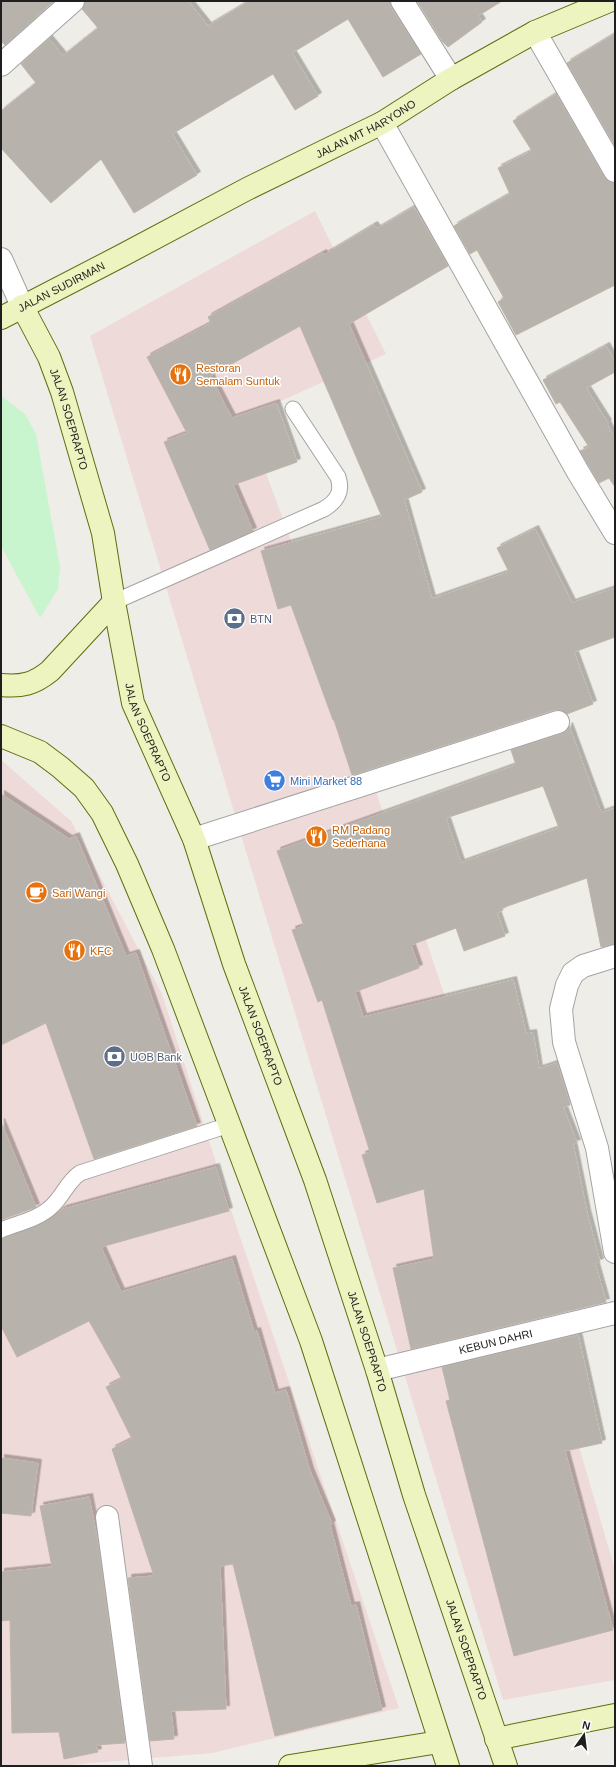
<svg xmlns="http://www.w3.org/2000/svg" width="616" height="1767" font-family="Arial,sans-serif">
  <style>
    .commercial { fill: #eedad8 }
    .park { fill: #c8f5ce }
    .building { fill: #b8b2ac; stroke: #c0b5aa; fill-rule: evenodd; filter: url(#shadow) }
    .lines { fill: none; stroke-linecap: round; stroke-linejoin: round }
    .lane-casing { stroke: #a3a3a3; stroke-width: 17 }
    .street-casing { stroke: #a3a3a3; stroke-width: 24 }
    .secondary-casing { stroke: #5e6e0f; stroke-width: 24 }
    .lane { stroke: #fff; stroke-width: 15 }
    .street { stroke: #fff; stroke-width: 22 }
    .secondary { stroke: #eef4c0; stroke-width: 22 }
    .labels { text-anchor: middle; stroke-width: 3; stroke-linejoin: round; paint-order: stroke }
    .street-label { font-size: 11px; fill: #1f1f1f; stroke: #fff }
    .food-label { font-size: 11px; fill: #c56008; stroke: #fff; text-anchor: start }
    .service-label { font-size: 11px; fill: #4e5e75; stroke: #fff; text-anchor: start }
    .shop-label { font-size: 11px; fill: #366cbe; stroke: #fff; text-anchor: start }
  </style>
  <defs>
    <filter id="shadow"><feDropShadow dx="3.5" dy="-3.5" stdDeviation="0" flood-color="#0004"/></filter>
  </defs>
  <rect width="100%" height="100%" fill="#efede7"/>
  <!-- commercial -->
  <g class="commercial">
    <path d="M315 211 386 354 276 403 244 414 298 560 466 1059 615 1570V1680L503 1700 90 336Z"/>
    <path d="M1 760 71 821 162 994 237 1228 399 1708 212 1753 56 1766H1Z"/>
  </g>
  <!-- park -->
  <path class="park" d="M1 396 25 414 36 434 60 567 58 589 40 618 1 546Z"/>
  <!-- building -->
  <g class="building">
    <path d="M1 1H54L5 45 1 41Z"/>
    <path d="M85 1H188L208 26 250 1H390L391 8 421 54 383 77 348 19 292 53 318 96 295 110 273 74 172 134 197 175 134 213 101 159 51 203 1 148V111L36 83 21 64 49 39 63 56 98 28 82 9Z"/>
    <path d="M417 1H502L478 16 482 22 448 47 442 41Z"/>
    <path d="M615 34V146L567 63Z"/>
    <path d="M556 94 604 177 609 182 615 183V285L516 335 498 302 504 298 477 250 470 254 454 226 510 194 498 168 532 151 513 121Z"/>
    <path d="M414 207 448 266 349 324 422 492 404 500 432 599 509 572 497 548 535 529 572 603 615 588V637L574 652 593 704 567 714 561 710H554L352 775 334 720H333L291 605 278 609 261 551 382 517 300 326 210 376 232 418 276 403 297 462 233 485 253 531 210 550 164 442 187 433 147 357 211 323 208 317 323 253 324 255 374 225 377 229Z"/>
    <path d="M606 346 615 362V372L586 388 608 423 607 424 613 436 615 435V487L609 478 599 483 580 451 589 447 560 402 556 404 543 380Z"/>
    <path d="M569 726 601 813 615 808V944L601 947 587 878 502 908 503 910 497 913 505 936 464 951 456 928 411 945 419 968 355 992 363 1017 513 980 526 1034 533 1033 539 1069 557 1063 570 1105 563 1107 577 1143 573 1144 587 1213 600 1262 595 1263 606 1302 411 1349 393 1268 434 1259 424 1189 377 1203 362 1155 370 1152 322 1000 318 1002 292 930 304 926 277 851 516 765 511 750 562 734 567 731ZM543 786 559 828 461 863 446 818Z"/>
    <path d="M1 794 69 839 76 836 126 956 136 953 197 1126 94 1159 46 1023 1 1045Z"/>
    <path d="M1 1122 36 1207 1 1220Z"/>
    <path d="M216 1167 229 1211 101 1247 121 1292 232 1259 254 1332 257 1331 275 1393 286 1390 310 1471 332 1524 330 1525 351 1606 356 1605 382 1710 275 1736 233 1564 220 1566 226 1709 171 1711 174 1739 150 1741 128 1578 154 1576 112 1449 132 1439 106 1387 122 1379 89 1321 17 1357 1 1326V1239L39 1225 63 1209Z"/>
    <path d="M578 1335 602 1443 565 1451 613 1630 514 1656 446 1401 450 1400 442 1367Z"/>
    <path d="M1 1458 38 1463 31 1516 1 1513Z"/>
    <path d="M89 1497 98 1543 125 1743 96 1745 98 1752 64 1759 59 1732 12 1733 10 1620 1 1621V1572L52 1567 40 1506Z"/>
  </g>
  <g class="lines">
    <defs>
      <g id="lane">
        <path d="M114 602 324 509C337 501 343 492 338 477L293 409"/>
        <path d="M1 1230C18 1223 39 1219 52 1206 63 1196 67 1182 80 1173L229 1125"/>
      </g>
      <g id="street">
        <path d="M402 1 451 79"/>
        <path d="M535 32 615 171"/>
        <path d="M1 65 73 1"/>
        <path d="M382 123 578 472 615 533"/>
        <path d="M1 259 22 306"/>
        <path d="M194 839 558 722"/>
        <path d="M615 956 583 966 573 973 567 985 561 1009 564 1042 597 1148 615 1252"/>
        <path id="s1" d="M377 1370 615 1313"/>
        <path d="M107 1517 141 1766"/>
      </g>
      <g id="secondary">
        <path id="s2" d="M22 306 49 357 62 392 103 533 114 602 133 703 194 839 234 964 315 1180 377 1370 414 1495 506 1766"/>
        <path id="s3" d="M1 318 121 256 247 189 382 123 451 79 535 32 609 1"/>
        <path d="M1 685C22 687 34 684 50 671L114 602"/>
        <path d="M1 736 40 752 60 767 84 788 102 813 127 864 163 949 311 1341 448 1766"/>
        <path d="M496 1739 615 1715"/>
        <path d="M290 1766 439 1742"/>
      </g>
    </defs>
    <!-- lane casing -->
    <use href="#lane" class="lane-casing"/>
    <!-- street casing -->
    <use href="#street" class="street-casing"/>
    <!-- secondary casing -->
    <use href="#secondary" class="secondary-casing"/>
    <!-- lane -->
    <use href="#lane" class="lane"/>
    <!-- street -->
    <use href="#street" class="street"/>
    <!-- secondary -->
    <use href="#secondary" class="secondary"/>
  </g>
  <!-- icons -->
  <defs>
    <symbol id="restaurant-disc" viewBox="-11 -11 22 22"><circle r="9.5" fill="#e8710a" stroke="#fff"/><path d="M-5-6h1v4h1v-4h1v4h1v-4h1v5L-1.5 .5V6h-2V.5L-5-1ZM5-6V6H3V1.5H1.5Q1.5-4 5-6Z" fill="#fff"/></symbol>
    <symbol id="bank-disc" viewBox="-11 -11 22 22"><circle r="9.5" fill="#5c6f8a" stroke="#fff"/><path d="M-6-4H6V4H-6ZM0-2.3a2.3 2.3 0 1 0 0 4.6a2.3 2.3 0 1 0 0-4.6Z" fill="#fff"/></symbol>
    <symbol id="supermarket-disc" viewBox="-11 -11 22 22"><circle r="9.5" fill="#3f7fe0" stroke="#fff"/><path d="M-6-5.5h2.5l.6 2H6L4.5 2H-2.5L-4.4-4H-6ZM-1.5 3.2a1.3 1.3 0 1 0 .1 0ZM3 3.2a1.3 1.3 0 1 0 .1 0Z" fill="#fff"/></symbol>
    <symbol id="cafe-disc" viewBox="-11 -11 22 22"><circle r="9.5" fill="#e8710a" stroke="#fff"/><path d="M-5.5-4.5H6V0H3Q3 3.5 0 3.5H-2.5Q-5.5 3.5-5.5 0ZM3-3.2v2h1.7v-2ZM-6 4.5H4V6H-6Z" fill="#fff"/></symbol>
  </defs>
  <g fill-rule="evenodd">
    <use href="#restaurant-disc" x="168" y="362" width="25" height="25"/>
    <use href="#bank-disc" x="222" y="606" width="25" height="25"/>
    <use href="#supermarket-disc" x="262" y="768" width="25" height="25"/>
    <use href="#restaurant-disc" x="304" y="824" width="25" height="25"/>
    <use href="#cafe-disc" x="24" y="880" width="25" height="25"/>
    <use href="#restaurant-disc" x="62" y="938" width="25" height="25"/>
    <use href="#bank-disc" x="102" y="1044" width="25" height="25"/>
  </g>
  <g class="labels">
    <!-- street labels -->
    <g class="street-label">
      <text dy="4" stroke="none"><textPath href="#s3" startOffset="411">JALAN MT HARYONO</textPath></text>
      <text dy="4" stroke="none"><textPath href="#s3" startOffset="68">JALAN SUDIRMAN</textPath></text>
      <text dy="4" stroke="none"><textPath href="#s2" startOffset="123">JALAN SOEPRAPTO</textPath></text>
      <text dy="4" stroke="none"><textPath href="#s2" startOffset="447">JALAN SOEPRAPTO</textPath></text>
      <text dy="4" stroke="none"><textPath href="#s2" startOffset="771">JALAN SOEPRAPTO</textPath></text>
      <text dy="4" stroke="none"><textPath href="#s2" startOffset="1095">JALAN SOEPRAPTO</textPath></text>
      <text dy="4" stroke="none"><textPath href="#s1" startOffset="122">KEBUN DAHRI</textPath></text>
      <text dy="4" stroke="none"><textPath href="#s2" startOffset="1419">JALAN SOEPRAPTO</textPath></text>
    </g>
    <!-- food labels -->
    <g class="food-label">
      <text x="196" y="372">Restoran<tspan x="196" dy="13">Semalam Suntuk</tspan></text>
      <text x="332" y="834">RM Padang<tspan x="332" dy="13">Sederhana</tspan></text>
      <text x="52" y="897">Sari Wangi</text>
      <text x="90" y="955">KFC</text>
    </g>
    <!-- service labels -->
    <g class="service-label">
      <text x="250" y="623">BTN</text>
      <text x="130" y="1061">UOB Bank</text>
    </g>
    <!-- shop labels -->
    <g class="shop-label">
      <text x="290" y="785">Mini Market 88</text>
    </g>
  </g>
  <!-- border -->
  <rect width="616" height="1767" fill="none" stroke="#1f1f1f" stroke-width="4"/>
  <!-- north arrow -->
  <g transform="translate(584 1735) rotate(14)" stroke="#ffffff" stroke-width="3" paint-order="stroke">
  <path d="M0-3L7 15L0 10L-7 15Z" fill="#1f1f1f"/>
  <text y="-6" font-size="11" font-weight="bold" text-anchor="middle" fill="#1f1f1f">N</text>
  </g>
</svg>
